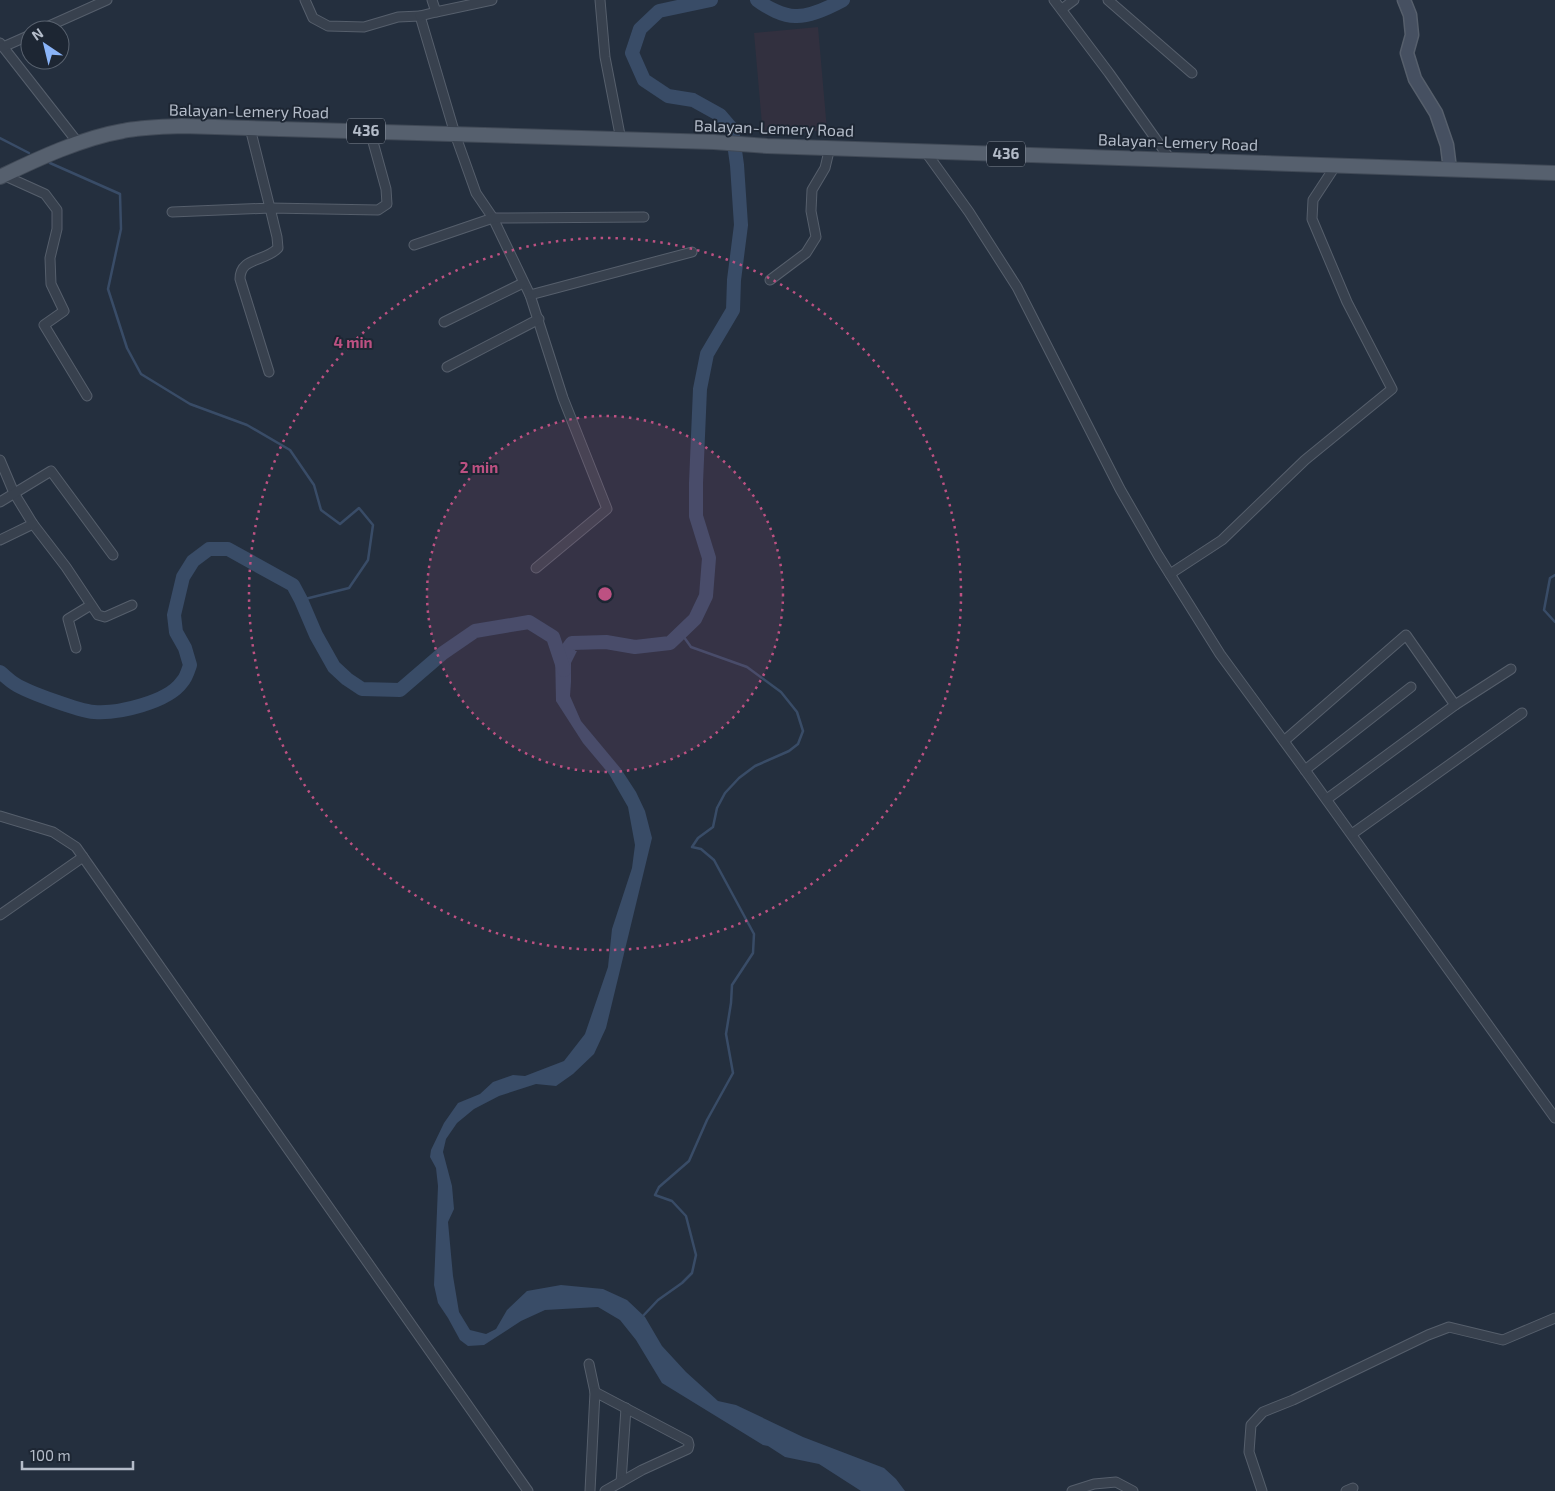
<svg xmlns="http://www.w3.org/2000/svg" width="1555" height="1491" font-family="'Exo 2',sans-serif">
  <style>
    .medical { fill: #32303f }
    .water { fill: #394c67 }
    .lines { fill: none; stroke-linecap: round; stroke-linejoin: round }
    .stream { stroke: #394c67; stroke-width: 2.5 }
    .river { stroke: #394c67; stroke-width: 14 }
    .street-casing { stroke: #565f6c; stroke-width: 11 }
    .secondary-casing { stroke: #565f6c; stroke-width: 15 }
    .primary-casing { stroke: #414a57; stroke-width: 16 }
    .street { stroke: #38414e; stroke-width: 9 }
    .secondary { stroke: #465061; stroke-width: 12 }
    .primary { stroke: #56606e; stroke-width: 14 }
    .ring { fill: none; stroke: #bd5182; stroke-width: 2.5; stroke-dasharray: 2.5 5 }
    .labels { text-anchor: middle; stroke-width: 4; stroke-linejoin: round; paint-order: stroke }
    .shield { fill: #1d2633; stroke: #878f9c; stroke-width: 1 }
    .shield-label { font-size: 15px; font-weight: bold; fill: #b4bcc9 }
    .street-label { font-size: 16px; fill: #b4bcc9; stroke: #1d2633 }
    .centre { fill: #bd5182; stroke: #1d2633; stroke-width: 2.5 }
    .ring-label { font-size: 15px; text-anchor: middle; font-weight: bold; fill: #bd5182; stroke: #1d2633; stroke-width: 4; stroke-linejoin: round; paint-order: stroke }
  </style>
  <rect width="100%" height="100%" fill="#242f3e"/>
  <!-- medical -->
  <path class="medical" d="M818 27 827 130 763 136 754 33Z"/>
  <!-- water -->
  <path class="water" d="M555 651H577L571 663V682L570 696 581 721 621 769 636 792 645 811 652 838 606 1028 594 1054 573 1074 556 1086 536 1084 499 1096 474 1109 457 1123 446 1139 443 1152 452 1186 454 1209 448 1222 453 1276 459 1312 470 1330 486 1334 496 1329 507 1310 527 1291 561 1285 603 1289 627 1300 645 1317 662 1346 686 1372 718 1401 736 1405 803 1437 884 1468 896 1479 905 1491H861L819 1464 785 1457 768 1446 763 1445 662 1383 636 1340 620 1320 598 1307 545 1310 521 1321 484 1345 468 1346 460 1340 448 1318 438 1303 434 1285 438 1186 436 1168 430 1157 431 1150 444 1123 458 1103 480 1094 493 1082 513 1075 525 1076 564 1061 585 1034 608 967 612 929 632 868 635 845 628 807 609 774 583 743 556 701Z"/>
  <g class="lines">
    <!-- stream -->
    <g class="stream">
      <path d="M0 138 29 153"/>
      <path d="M50 163 120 194 121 229 108 289 127 348 141 374 190 404 247 425 290 450 314 485 321 510 340 524 359 508 373 525 368 560 349 588 301 600"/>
      <path d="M1555 575 1550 578 1544 610 1555 622"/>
      <path d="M642 1317 658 1300 682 1283 692 1273 696 1255 686 1216 672 1201 655 1195 659 1187 689 1161 707 1120 733 1073 726 1034 731 1003 732 985 753 953 754 934 714 860 701 849 692 847 698 838 713 827 717 808 725 793 739 778 755 766 789 751 798 744 803 731 797 712 781 692 747 667 691 647 681 633"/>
    </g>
    <!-- river -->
    <g class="river">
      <path d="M757 0C766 7 784 17 797 16 812 16 830 7 843 0"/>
      <path d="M561 658 572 643 606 642 635 647 670 643 695 619 706 596 709 558 696 516V483L700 389 707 354 733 310 734 280 741 225 737 165 732 129 720 115 693 100 668 96 644 80 632 53 640 29 659 11 711 0"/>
      <path d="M0 672C5 676 10 681 15 684 27 692 80 711 94 712 118 714 168 702 182 682 186 678 188 671 190 665L185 648 176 632 174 615 183 577 193 561 209 549H228L293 585 301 600 316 635 334 667 347 679 362 689 400 690 443 653 475 631 529 622 553 637 564 670"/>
    </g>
    <defs>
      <g id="street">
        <path d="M305 0 313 18 328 26 364 27 398 17 420 16 455 134 476 193 493 218 530 295 563 398 607 509 536 568"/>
        <path d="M600 0 605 57 621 140"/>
        <path d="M1054 0 1109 73 1170 159"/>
        <path d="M1108 0 1192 73"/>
        <path d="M1062 9 1074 0"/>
        <path d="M436 12 492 0"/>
        <path d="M420 16 436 12 432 0"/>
        <path d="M40 30 107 0"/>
        <path d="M0 43 79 144"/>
        <path d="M3 47 30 35"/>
        <path d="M925 151 969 212 1017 287 1120 489 1158 555 1220 654 1305 770 1555 1118"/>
        <path d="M3 175 45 194 57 210V229L50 258 51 284 64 311 44 325 87 396"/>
        <path d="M172 212 270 208 250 128"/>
        <path d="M414 245 493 218 644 217"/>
        <path d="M770 280 806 253 816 237 811 211 812 190 825 168 830 147"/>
        <path d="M530 295 692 252"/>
        <path d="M444 322 523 283"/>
        <path d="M447 367 539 319"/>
        <path d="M269 372 240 279C240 257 265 262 278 248L277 237 270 208 378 210 387 204 386 189 370 131"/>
        <path d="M0 460 14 493 33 524 66 567 98 615 105 617 132 605"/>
        <path d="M0 502 51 471 113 555"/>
        <path d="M0 540 33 524"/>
        <path d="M1170 574 1222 540 1305 460 1392 389 1347 302 1312 219 1313 200 1336 165"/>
        <path d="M76 648 68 619 91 605"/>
        <path d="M1284 741 1406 635 1455 705"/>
        <path d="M1305 770 1411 687"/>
        <path d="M1327 799 1455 705 1511 669"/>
        <path d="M0 816 53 832 76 847 528 1491"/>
        <path d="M1352 834 1522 713"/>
        <path d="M0 915 83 857"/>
        <path d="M589 1364 595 1392"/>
        <path d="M621 1482 626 1408"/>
        <path d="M590 1491 595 1392 688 1441 689 1445 688 1449 642 1470 605 1491"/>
        <path d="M1072 1491 1094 1484 1116 1482 1133 1491"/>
        <path d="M1262 1491 1249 1452 1251 1425 1263 1412 1293 1400 1428 1335 1449 1327 1503 1340 1555 1318"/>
        <path d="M1346 1491 1353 1488"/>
      </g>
      <path id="secondary" d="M1404 0 1410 15 1412 35 1407 53 1415 79 1436 113 1447 145 1450 169"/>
      <path id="primary" d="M0 177C37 159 82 138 123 131 142 127 162 127 182 126L714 142 767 146 1555 173"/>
    </defs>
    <!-- street casing -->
    <use href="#street" class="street-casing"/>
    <!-- secondary casing -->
    <use href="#secondary" class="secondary-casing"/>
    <!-- primary casing -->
    <use href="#primary" class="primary-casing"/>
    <!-- street -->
    <use href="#street" class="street"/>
    <!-- secondary -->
    <use href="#secondary" class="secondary"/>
    <!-- primary -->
    <use href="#primary" class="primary"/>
  </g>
  <!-- distance rings -->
  <circle cx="605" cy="594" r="178" fill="#bd5182" fill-opacity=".12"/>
  <g class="ring">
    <circle cx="605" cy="594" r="178"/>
    <circle cx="605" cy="594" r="356"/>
  </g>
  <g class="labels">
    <!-- shield labels -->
    <g class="shield">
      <rect x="347" y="118.5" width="38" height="25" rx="4"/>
      <rect x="987" y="141.5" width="38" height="25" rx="4"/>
    </g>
    <g class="shield-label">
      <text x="366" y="136">436</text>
      <text x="1006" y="159">436</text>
    </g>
    <!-- street labels -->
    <g class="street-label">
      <text transform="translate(249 111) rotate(1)" y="6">Balayan-Lemery Road</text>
      <text transform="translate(774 128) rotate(2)" y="6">Balayan-Lemery Road</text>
      <text transform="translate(1178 142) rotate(2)" y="6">Balayan-Lemery Road</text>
    </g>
  </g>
  <circle cx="605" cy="594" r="8" class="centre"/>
  <g class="ring-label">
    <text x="353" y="348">4 min</text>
    <text x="479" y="473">2 min</text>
  </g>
  <!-- north arrow -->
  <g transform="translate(45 45) rotate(325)"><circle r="24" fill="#1d2633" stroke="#59626f"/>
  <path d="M0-4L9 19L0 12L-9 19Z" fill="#8ab4f8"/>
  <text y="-8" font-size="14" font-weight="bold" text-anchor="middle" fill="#b4bcc9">N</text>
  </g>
  <!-- scale -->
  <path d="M22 1461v8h111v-8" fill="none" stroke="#b4bcc9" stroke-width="2.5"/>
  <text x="30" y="1461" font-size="15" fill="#b4bcc9" stroke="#1d2633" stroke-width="4" paint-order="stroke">100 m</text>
</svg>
